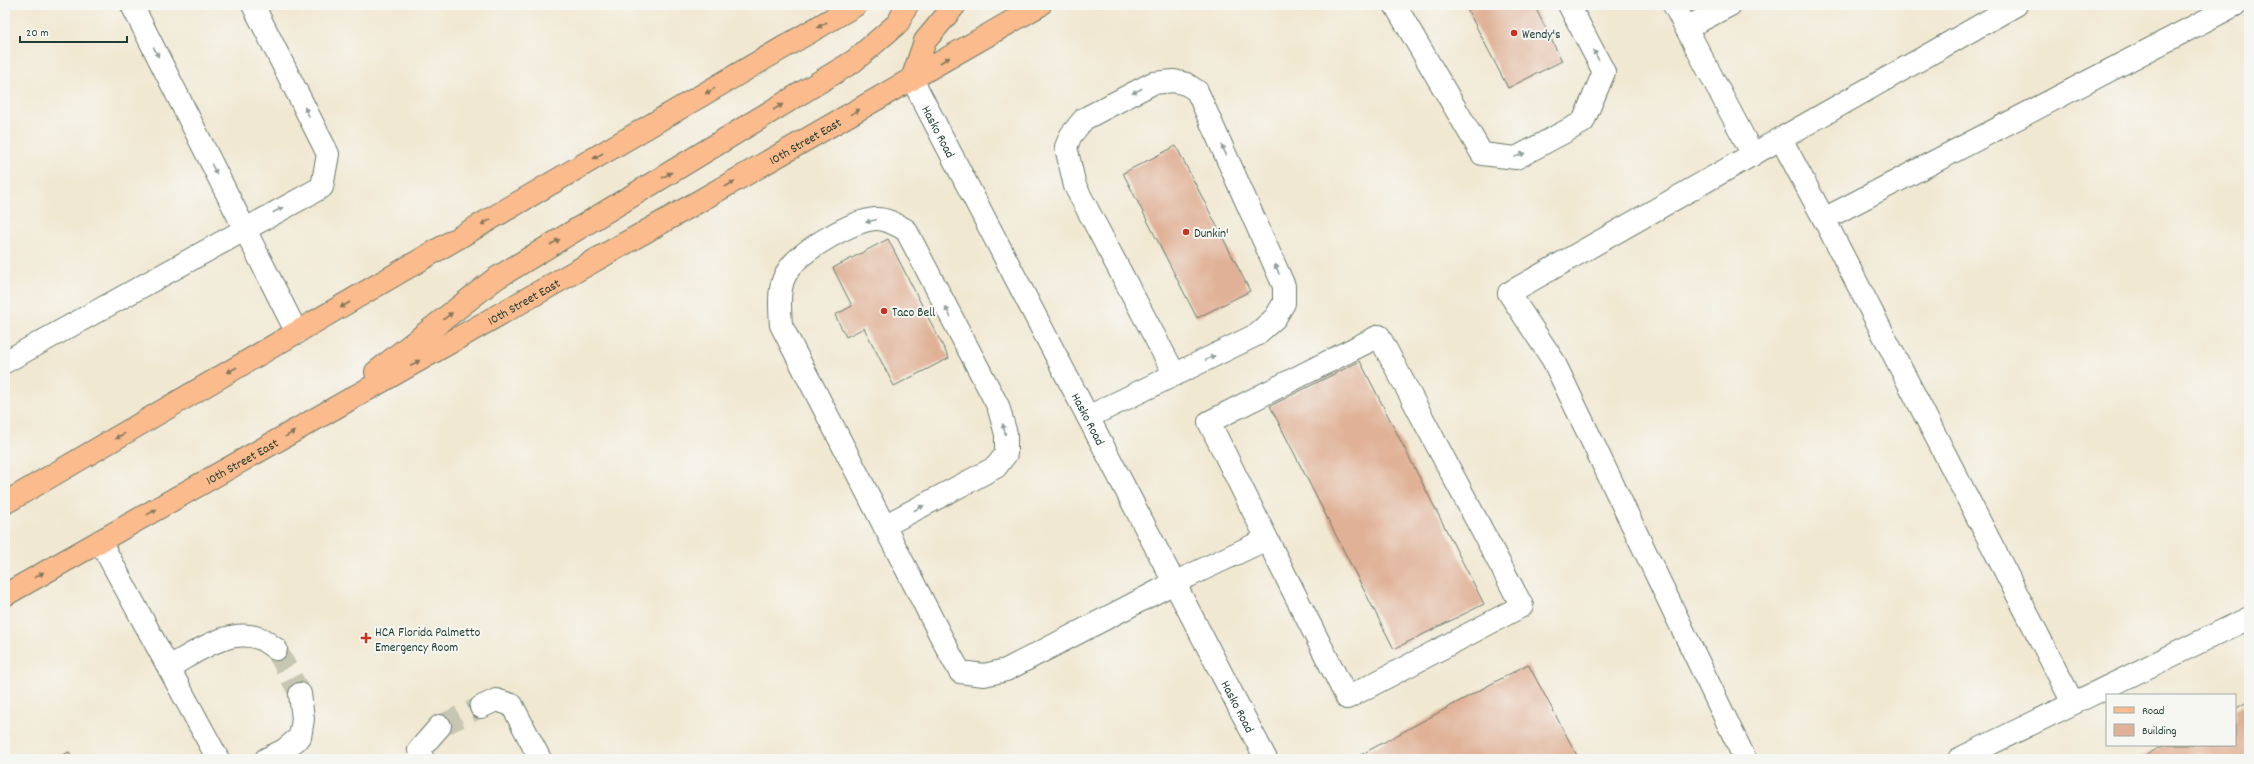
<svg xmlns="http://www.w3.org/2000/svg" width="2254" height="764" font-family="Dekko,sans-serif">
  <style>
    .building { fill: #e0b196 }
    .lines { fill: none; stroke-linecap: round; stroke-linejoin: round }
    .minor-tunnel { stroke: #c7c6b2; stroke-width: 22; stroke-dasharray: 22 11; stroke-linecap: butt }
    .minor-casing { stroke: #68796b; stroke-width: 24 }
    .major-casing { stroke: #68796b; stroke-width: 24 }
    .minor { stroke: #fff; stroke-width: 22 }
    .major { stroke: #fbbb8c; stroke-width: 22 }
    .oneway { fill: #82765c }
    .oneway2 { fill: #8f9e9a }
    .poi-dot { fill: #c8321e; stroke: #f6f6f2; stroke-width: 1.5 }
    .labels { text-anchor: middle; stroke-width: 4; stroke-linejoin: round; paint-order: stroke }
    .poi-label { font-size: 13px; fill: #1f3d34; stroke: #f6f6f2; text-anchor: start }
    .street-label { font-size: 13px; fill: #1f3d34; stroke: #f6f6f2 }
  </style>
  <rect width="100%" height="100%" fill="#f6f6f2"/>
  <filter id="ink" filterUnits="userSpaceOnUse"><feTurbulence type="fractalNoise" baseFrequency=".025" numOctaves="2"/><feDisplacementMap in="SourceGraphic" scale="8" xChannelSelector="R" yChannelSelector="G"/><feConvolveMatrix kernelMatrix="1 2 1 2 8 2 1 2 1" color-interpolation-filters="sRGB"/></filter>
  <filter id="wash" filterUnits="userSpaceOnUse"><feTurbulence type="fractalNoise" baseFrequency=".012" numOctaves="4" result="noise"/><feDisplacementMap in="SourceGraphic" scale="16" xChannelSelector="R" yChannelSelector="G"/><feGaussianBlur stdDeviation="0.9" result="paint"/><feColorMatrix in="noise" values="0 0 0 0 0 0 0 0 0 0 0 0 0 0 0 0 0 1.4 0 .05"/><feComposite in="paint" operator="in"/></filter>
  <g filter="url(#wash)">
    <rect width="100%" height="100%" fill="#f1e8d2"/>
    <g id="blocks">
      <!-- building -->
      <g class="building">
        <path d="M1465 5H1534L1562 61 1508 88Z"/>
        <path d="M1176 146 1250 291 1197 318 1123 173Z"/>
        <path d="M888 239 949 358 894 386 864 328 846 337 835 315 852 306 833 268Z"/>
        <path d="M1360 361 1484 604 1394 649 1270 406Z"/>
        <path d="M1528 664 1579 759H1353Z"/>
        <path d="M2249 701V759H2138L2165 745H2235V709Z"/>
        <path d="M69 752 73 759H55Z"/>
      </g>
    </g>
  </g>
  <g filter="url(#ink)">
    <use href="#blocks" fill-opacity="0" stroke="#68796b" stroke-width="1"/>
    <g class="lines">
      <!-- minor-tunnel -->
      <g class="minor-tunnel">
        <path d="M276 649 300 694"/>
        <path d="M440 726 481 707"/>
      </g>
      <defs>
        <g id="minor">
          <path d="M132 5 297 333"/>
          <path d="M1395 5 1482 154 1516 158 1583 122 1604 72 1569 5"/>
          <path d="M1674 5 1753 155"/>
          <path d="M1686 28 1730 5"/>
          <path id="s1" d="M912 79 1266 759"/>
          <path d="M1781 139 1824 219 2235 5"/>
          <path d="M1824 219 2073 703"/>
          <path d="M5 362 322 187 328 154 253 5"/>
          <path d="M1088 417 1256 335 1275 318 1284 303V286L1197 91 1186 84 1174 81 1153 83 1084 119 1071 135 1066 147 1075 186 1175 375"/>
          <path d="M884 526 996 467 1006 454V434L998 406 906 230C897 225 886 218 875 219 852 221 802 250 789 269 777 285 780 307 781 325L950 654 960 672 984 675 1006 670 1174 583 1267 539 1347 698 1522 606 1379 336 1209 422 1267 539"/>
          <path d="M100 541 218 759"/>
          <path d="M169 667C195 653 230 626 261 639 266 641 271 646 276 649"/>
          <path d="M481 707 496 700 512 705 540 759"/>
          <path d="M266 759 284 750 300 737 303 719 300 694"/>
          <path d="M423 759 419 750 440 726"/>
          <path d="M1745 759 1553 360 1509 293 2016 5"/>
          <path d="M1959 759 2249 618"/>
        </g>
        <g id="major">
          <path d="M912 79 925 41 955 5"/>
          <path d="M376 372 495 279 854 61 898 23 907 5"/>
          <path d="M5 503 856 5"/>
          <path id="s2" d="M5 595 696 203 1040 5"/>
        </g>
      </defs>
      <!-- minor casing -->
      <use href="#minor" class="minor-casing"/>
      <!-- major casing -->
      <use href="#major" class="major-casing"/>
      <!-- minor -->
      <use href="#minor" class="minor"/>
      <!-- major -->
      <use href="#major" class="major"/>
    </g>
    <!-- one-way arrows -->
    <defs><path id="oneway-solid" d="M-6-.8H1V-3.2L6.5 0L1 3.2V.8H-6Z"/></defs>
    <g class="oneway">
      <use href="#oneway-solid" transform="translate(822 25) rotate(150)"/>
      <use href="#oneway-solid" transform="translate(945 60) rotate(-30)"/>
      <use href="#oneway-solid" transform="translate(710 91) rotate(150)"/>
      <use href="#oneway-solid" transform="translate(778 107) rotate(-31)"/>
      <use href="#oneway-solid" transform="translate(855 112) rotate(-30)"/>
      <use href="#oneway-solid" transform="translate(598 156) rotate(150)"/>
      <use href="#oneway-solid" transform="translate(667 175) rotate(-31)"/>
      <use href="#oneway-solid" transform="translate(730 184) rotate(-30)"/>
      <use href="#oneway-solid" transform="translate(486 222) rotate(150)"/>
      <use href="#oneway-solid" transform="translate(555 242) rotate(-31)"/>
      <use href="#oneway-solid" transform="translate(345 305) rotate(150)"/>
      <use href="#oneway-solid" transform="translate(448 316) rotate(-38)"/>
      <use href="#oneway-solid" transform="translate(415 363) rotate(-30)"/>
      <use href="#oneway-solid" transform="translate(232 370) rotate(150)"/>
      <use href="#oneway-solid" transform="translate(290 434) rotate(-29)"/>
      <use href="#oneway-solid" transform="translate(120 436) rotate(150)"/>
      <use href="#oneway-solid" transform="translate(152 512) rotate(-29)"/>
      <use href="#oneway-solid" transform="translate(39 575) rotate(-30)"/>
    </g>
    <g class="oneway2">
      <use href="#oneway-solid" transform="translate(156 52) rotate(63)"/>
      <use href="#oneway-solid" transform="translate(1596 55) rotate(-118)"/>
      <use href="#oneway-solid" transform="translate(1137 91) rotate(152)"/>
      <use href="#oneway-solid" transform="translate(307 112) rotate(-116)"/>
      <use href="#oneway-solid" transform="translate(1224 150) rotate(-114)"/>
      <use href="#oneway-solid" transform="translate(1520 155) rotate(-22)"/>
      <use href="#oneway-solid" transform="translate(214 169) rotate(63)"/>
      <use href="#oneway-solid" transform="translate(278 210) rotate(-28)"/>
      <use href="#oneway-solid" transform="translate(871 221) rotate(165)"/>
      <use href="#oneway-solid" transform="translate(1277 269) rotate(-114)"/>
      <use href="#oneway-solid" transform="translate(948 312) rotate(-118)"/>
      <use href="#oneway-solid" transform="translate(1210 358) rotate(-26)"/>
      <use href="#oneway-solid" transform="translate(1004 429) rotate(-105)"/>
      <use href="#oneway-solid" transform="translate(919 508) rotate(-28)"/>
    </g>
  </g>
  <!-- markers -->
  <g class="poi-dot">
    <circle cx="1514" cy="33" r="4"/>
    <circle cx="1186" cy="232" r="4"/>
    <circle cx="884" cy="311" r="4"/>
    <path d="M364 632h4v4h4v4h-4v4h-4v-4h-4v-4h4z"/>
  </g>
  <g class="labels">
    <!-- poi labels -->
    <g class="poi-label">
      <text x="1522" y="38">Wendy's</text>
      <text x="1194" y="237">Dunkin'</text>
      <text x="892" y="316">Taco Bell</text>
      <text x="375" y="636">HCA Florida Palmetto<tspan x="375" dy="15">Emergency Room</tspan></text>
    </g>
    <!-- street labels -->
    <g class="street-label">
      <text dy="5" stroke="none"><textPath href="#s1" startOffset="59">Hasko Road</textPath></text>
      <text dy="5" stroke="none"><textPath href="#s2" startOffset="920">10th Street East</textPath></text>
      <text dy="5" stroke="none"><textPath href="#s2" startOffset="596">10th Street East</textPath></text>
      <text dy="5" stroke="none"><textPath href="#s1" startOffset="383">Hasko Road</textPath></text>
      <text dy="5" stroke="none"><textPath href="#s2" startOffset="272">10th Street East</textPath></text>
      <text dy="5" stroke="none"><textPath href="#s1" startOffset="707">Hasko Road</textPath></text>
    </g>
  </g>
  <!-- margin -->
  <rect width="2254" height="764" fill="none" stroke="#f6f6f2" stroke-width="20"/>
  <!-- legend -->
  <rect x="2106" y="694" width="130" height="52" fill="#f6f6f2" stroke="#a0aca6"/>
  <rect x="2114" y="707" width="20" height="6" fill="#fbbb8c" stroke="#a0aca6"/>
  <text x="2142" y="714" font-size="12" fill="#1f3d34">Road</text>
  <rect x="2114" y="724" width="20" height="12" fill="#e0b196" stroke="#a0aca6"/>
  <text x="2142" y="734" font-size="12" fill="#1f3d34">Building</text>
  <!-- scale -->
  <path d="M20 36v6h107v-6" fill="none" stroke="#1f3d34" stroke-width="2"/>
  <text x="26" y="36" font-size="12" fill="#1f3d34" stroke="#f6f6f2" stroke-width="3" paint-order="stroke">20 m</text>
</svg>
